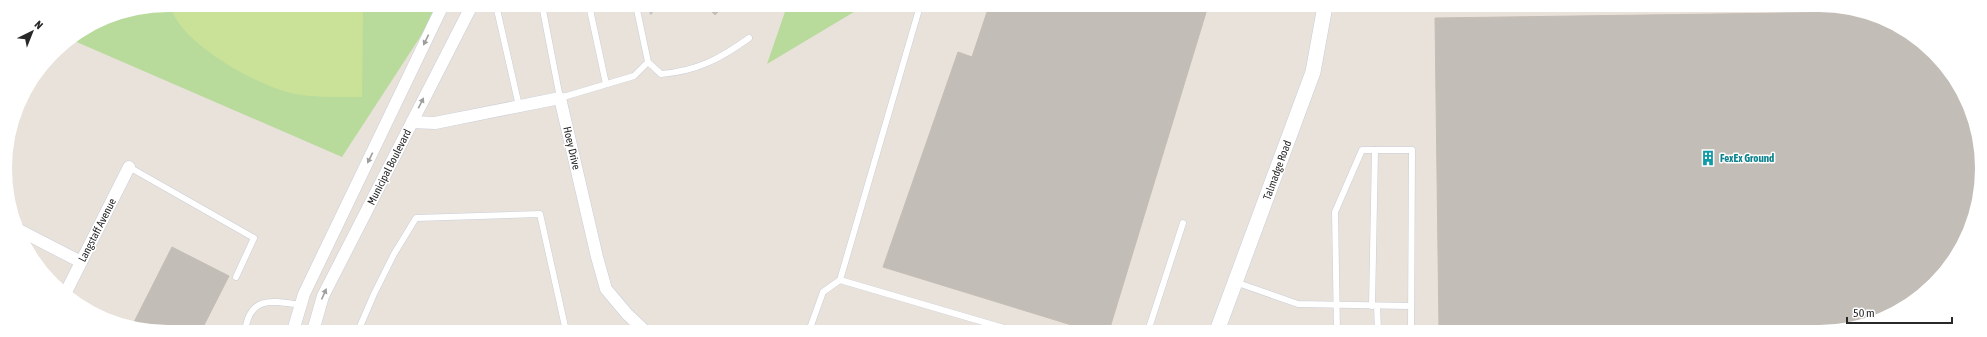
<svg xmlns="http://www.w3.org/2000/svg" width="1987" height="337" font-family="'Asap Condensed',sans-serif">
  <style>
    .green { fill: #b8db9c }
    .pitch { fill: #cae298 }
    .building { fill: #c2bdb6; stroke: #c4bdb5 }
    .lines { fill: none; stroke-linecap: round; stroke-linejoin: round }
    .service-casing { stroke: #c9ced9; stroke-width: 7 }
    .minor-casing { stroke: #c9ced9; stroke-width: 13 }
    .tertiary-casing { stroke: #c9ced9; stroke-width: 16 }
    .path { stroke: #c3c3c3; stroke-width: 2.5; stroke-dasharray: 3 2; stroke-linecap: butt }
    .service { stroke: #fff; stroke-width: 6 }
    .minor { stroke: #fff; stroke-width: 12 }
    .tertiary { stroke: #fff; stroke-width: 15 }
    .oneway { fill: #9e9e9e }
    .labels { text-anchor: middle; stroke-width: 3; stroke-linejoin: round; paint-order: stroke }
    .street-label { font-size: 11px; fill: #282828; stroke: #fff }
    .culture-label { font-size: 11px; font-weight: bold; fill: #0d838f; stroke: #fff; text-anchor: start }
  </style>
  <rect width="100%" height="100%" fill="#e9e2db"/>
  <!-- green -->
  <g class="green">
    <path d="M169 5H441L342 157 72 40 106 17Z"/>
    <path d="M787 6H864L767 64Z"/>
  </g>
  <!-- pitch -->
  <path class="pitch" d="M169 5H363L362 97C340 97 318 98 295 94 260 87 203 54 181 26 176 20 173 12 169 5Z"/>
  <!-- building -->
  <g class="building">
    <path d="M705 5H725L715 15Z"/>
    <path d="M989 6H1208L1109 331H1091L883 267 958 52 972 57Z"/>
    <path d="M1857 12 1900 27 1948 69 1976 126 1981 190 1965 241 1934 284 1891 315 1829 332 1439 331 1435 18Z"/>
    <path d="M172 247 229 276 201 331H147L132 326Z"/>
  </g>
  <g class="lines">
    <defs>
      <g id="service">
        <path d="M496 5 519 106"/>
        <path d="M542 5 560 98 634 76 648 62 636 5"/>
        <path d="M589 5 606 84"/>
        <path d="M920 6 840 280 1014 331"/>
        <path d="M648 62 661 74C697 71 720 59 749 38"/>
        <path d="M129 167 254 238 236 277"/>
        <path d="M1235 282 1298 304 1410 306"/>
        <path d="M1372 306 1375 150"/>
        <path d="M1377 306 1378 331"/>
        <path d="M245 331C250 295 272 301 301 305"/>
        <path d="M358 331 374 294 394 254 416 218 540 214 566 331"/>
        <path d="M809 331 823 292 840 280"/>
        <path d="M1148 331 1183 223"/>
        <path d="M1337 331 1335 212 1362 150H1412L1411 331"/>
      </g>
      <g id="minor">
        <path d="M412 122 435 123 560 98 597 257 606 289 627 314 645 331"/>
        <path d="M19 230 81 262"/>
        <path d="M66 292 129 167"/>
        <path d="M293 331 304 294 443 5"/>
        <path d="M313 331 323 296 472 5"/>
      </g>
      <path id="tertiary" d="M1217 331 1313 72 1325 6"/>
    </defs>
    <!-- service casing -->
    <use href="#service" class="service-casing"/>
    <!-- minor casing -->
    <use href="#minor" class="minor-casing"/>
    <!-- tertiary casing -->
    <use href="#tertiary" class="tertiary-casing"/>
    <!-- path -->
    <path class="path" d="M650 14 659 5"/>
    <!-- service -->
    <use href="#service" class="service"/>
    <!-- minor -->
    <use href="#minor" class="minor"/>
    <!-- tertiary -->
    <use href="#tertiary" class="tertiary"/>
  </g>
  <!-- one-way arrows -->
  <defs><path id="oneway-solid" d="M-6-.8H1V-3.2L6.5 0L1 3.2V.8H-6Z"/></defs>
  <g class="oneway">
    <use href="#oneway-solid" transform="translate(426 40) rotate(116)"/>
    <use href="#oneway-solid" transform="translate(421 103) rotate(-63)"/>
    <use href="#oneway-solid" transform="translate(370 158) rotate(116)"/>
    <use href="#oneway-solid" transform="translate(324 294) rotate(-66)"/>
  </g>
  <!-- icons -->
  <defs>
    <symbol id="building-bare" viewBox="-9 -9 18 18"><path d="M-4-6H4V6H1V3H-1V6H-4ZM-2.5-4.3h1.7v1.8h-1.7ZM.8-4.3h1.7v1.8H.8ZM-2.5-1h1.7V.8h-1.7ZM.8-1h1.7V.8H.8Z" fill="#0f9aa8" stroke="#fff" stroke-width="2.5" paint-order="stroke"/></symbol>
  </defs>
  <g fill-rule="evenodd">
    <use href="#building-bare" x="1697" y="147" width="22" height="22"/>
  </g>
  <g class="labels">
    <!-- street labels -->
    <g class="street-label">
      <text transform="translate(572 148) rotate(77)" y="4">Hoey Drive</text>
      <text transform="translate(389 167) rotate(-63)" y="4">Municipal Boulevard</text>
      <text transform="translate(1277 170) rotate(-70)" y="4">Talmadge Road</text>
      <text transform="translate(97 230) rotate(-63)" y="4">Langstaff Avenue</text>
    </g>
    <!-- culture labels -->
    <g class="culture-label">
      <text x="1720" y="162">FexEx Ground</text>
    </g>
  </g>
  <!-- crop -->
  <path d="M0 0H1987V337H0ZM168 12H1819A156 156 0 0 1 1975 168V169A156 156 0 0 1 1819 325H168A156 156 0 0 1 12 169V168A156 156 0 0 1 168 12Z" fill="#fff" fill-rule="evenodd"/>
  <!-- north arrow -->
  <g transform="translate(32 32) rotate(43)" stroke="#ffffff" stroke-width="3" paint-order="stroke">
  <path d="M0-3L7 15L0 10L-7 15Z" fill="#282828"/>
  <text y="-6" font-size="11" font-weight="bold" text-anchor="middle" fill="#282828">N</text>
  </g>
  <!-- scale -->
  <path d="M1847 317v6h105v-6" fill="none" stroke="#282828" stroke-width="2"/>
  <text x="1853" y="317" font-size="12" fill="#282828" stroke="#ffffff" stroke-width="3" paint-order="stroke">50 m</text>
</svg>
